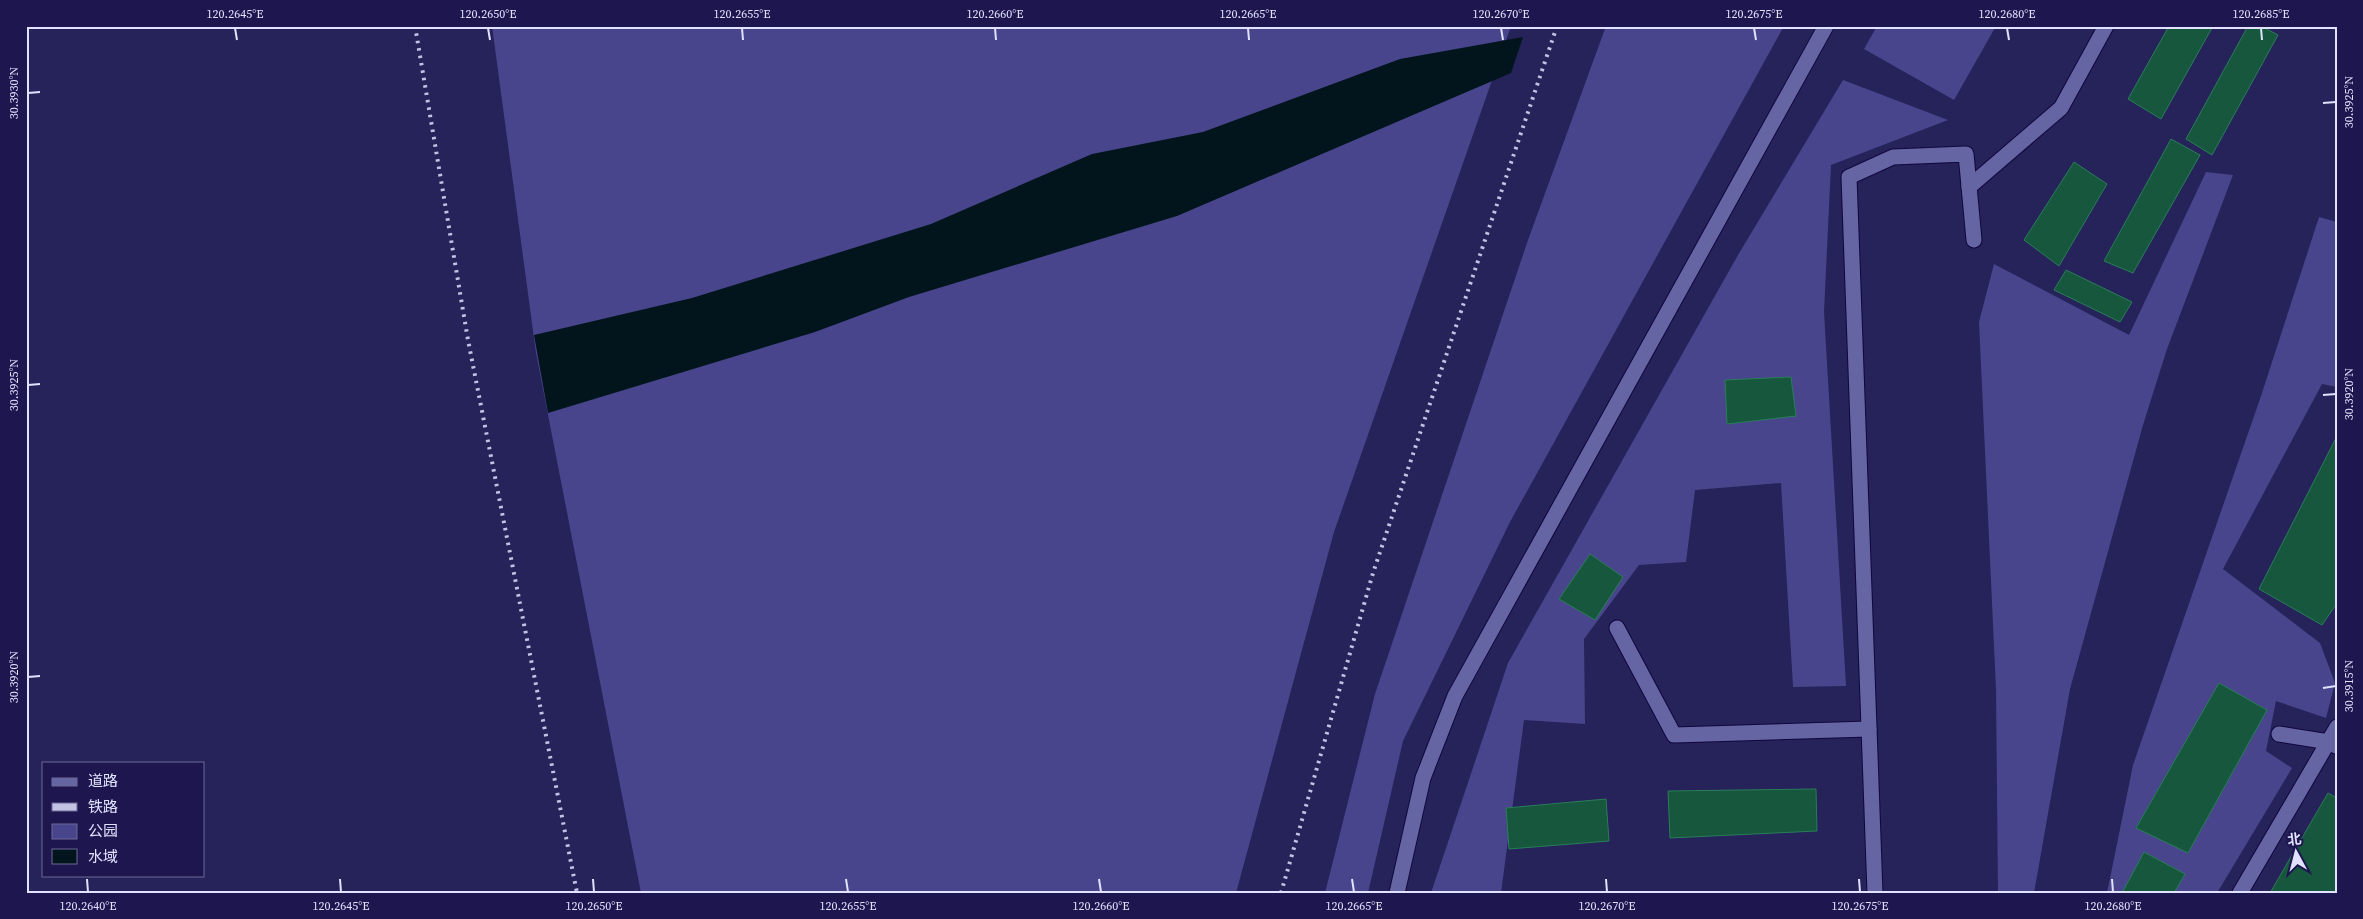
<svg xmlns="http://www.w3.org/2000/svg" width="2363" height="919" font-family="'Source Serif 4','Noto Sans SC',serif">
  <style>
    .green { fill: #48458c }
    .water { fill: #02151c }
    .building { fill: #17573d; stroke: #2a7d5a }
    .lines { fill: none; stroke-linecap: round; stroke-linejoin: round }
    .minor-casing { stroke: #12063d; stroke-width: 17 }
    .minor { stroke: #6565a4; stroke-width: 15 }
    .rail { stroke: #c2c3e4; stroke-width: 4; stroke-dasharray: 2.5 5; stroke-linecap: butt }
    .ticks { fill: none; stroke: #e0e2ff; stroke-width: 2 }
    .neatline { fill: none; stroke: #e0e2ff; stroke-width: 2 }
    .ticks-label { font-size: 12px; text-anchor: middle; fill: #e0e2ff }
  </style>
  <rect width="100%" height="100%" fill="#26225a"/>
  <!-- green -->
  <g class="green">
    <path d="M492 26H1511L1334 532 1236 893H641L536 353Z"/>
    <path d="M1606 26H1784L1510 522 1403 741 1368 893H1325L1375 694 1528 240Z"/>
    <path d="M1877 26H1996L1954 100 1864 49Z"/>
    <path d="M1843 80 1948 120 1831 165 1824 312 1846 686 1793 687 1781 483 1695 490 1686 562 1639 565 1584 639 1585 724 1524 720 1501 893H1431L1508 663 1738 255Z"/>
    <path d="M2206 172 2233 175 2167 349 2143 425 2070 689 2034 893H1998L1996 689 1979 322 1994 264 2129 335Z"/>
    <path d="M2319 217 2337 222V387L2322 384 2223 569 2320 643 2335 683 2326 718 2276 701 2266 751 2292 768 2217 893H2107L2133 765 2261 396Z"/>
  </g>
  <!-- water -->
  <path class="water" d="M1523 37 1511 73 1177 216 909 297 815 332 548 413 534 335 692 298 931 224 1092 154 1203 132 1400 59Z"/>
  <!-- building -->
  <g class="building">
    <path d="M2169 26H2213L2161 119 2128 99Z"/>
    <path d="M2248 26H2261L2278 35 2212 155 2186 139Z"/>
    <path d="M2171 139 2200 155 2133 273 2104 261Z"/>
    <path d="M2074 162 2107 184 2059 266 2024 240Z"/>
    <path d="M2066 270 2132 302 2120 322 2054 290Z"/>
    <path d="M1791 377 1796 416 1727 424 1725 380Z"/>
    <path d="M2337 436V603L2322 625 2259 589Z"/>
    <path d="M1590 554 1623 577 1595 620 1559 599Z"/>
    <path d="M2219 683 2267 710 2188 853 2136 828Z"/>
    <path d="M1816 789 1817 831 1670 838 1668 791Z"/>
    <path d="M2328 793 2337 798V892L2270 893Z"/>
    <path d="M1606 799 1609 841 1509 849 1506 808Z"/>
    <path d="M2144 852 2185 874 2174 893H2122Z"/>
  </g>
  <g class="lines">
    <defs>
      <g id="minor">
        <path d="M1969 187 2061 108 2106 26"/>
        <path d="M1617 628 1674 735 1869 729"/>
        <path d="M2279 734 2329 742 2336 746"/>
        <path d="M1397 893 1423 778 1455 696 1826 26"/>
        <path d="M1875 893 1849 177 1893 157 1966 154 1974 240"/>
        <path d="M2240 893 2337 727"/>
      </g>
    </defs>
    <!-- minor casing -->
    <use href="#minor" class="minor-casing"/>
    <!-- minor -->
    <use href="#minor" class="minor"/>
    <!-- rail -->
    <g class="rail">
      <path d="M415 26 468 340 577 893"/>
      <path d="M1281 893 1373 573 1557 26"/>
    </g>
  </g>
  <!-- ticks -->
  <path class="ticks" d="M235 28 237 40M488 28 490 40M742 28 743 40M995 28 996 40M1248 28 1249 40M1501 28 1503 40M1754 28 1756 40M2007 28 2009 40M2261 28 2262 40M28 93 40 92M2323 103 2336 102M28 385 40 384M2323 395 2336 394M28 677 40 676M2323 688 2336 686M87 879 88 892M340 879 341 892M593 879 594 892M846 879 848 892M1099 879 1101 892M1352 879 1354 892M1606 879 1607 892M1859 879 1860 892M2112 879 2113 892"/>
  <!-- border -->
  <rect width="2363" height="919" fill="none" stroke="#1e174f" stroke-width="55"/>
  <!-- legend -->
  <rect x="42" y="762" width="162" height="115" fill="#1e174f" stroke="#6c6895"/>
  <rect x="52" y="778" width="25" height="8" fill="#6565a4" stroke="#6c6895"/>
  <text x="88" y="786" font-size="15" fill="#e0e2ff">道路</text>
  <rect x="52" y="803" width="25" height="8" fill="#c2c3e4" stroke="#6c6895"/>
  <text x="88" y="812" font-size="15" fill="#e0e2ff">铁路</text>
  <rect x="52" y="824" width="25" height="15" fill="#48458c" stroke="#6c6895"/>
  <text x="88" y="836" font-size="15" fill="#e0e2ff">公园</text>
  <rect x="52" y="849" width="25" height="15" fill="#02151c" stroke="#6c6895"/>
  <text x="88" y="862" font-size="15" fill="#e0e2ff">水域</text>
  <!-- north arrow -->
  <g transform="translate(2296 852) rotate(353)" stroke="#1e174f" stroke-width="4" paint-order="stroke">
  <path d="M0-4L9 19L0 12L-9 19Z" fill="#e0e2ff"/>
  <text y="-8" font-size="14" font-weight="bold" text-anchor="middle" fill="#e0e2ff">北</text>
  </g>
  <rect x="28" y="28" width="2308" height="864" class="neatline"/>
  <g class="ticks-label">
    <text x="235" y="18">120.2645°E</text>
    <text x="488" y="18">120.2650°E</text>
    <text x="742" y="18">120.2655°E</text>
    <text x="995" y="18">120.2660°E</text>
    <text x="1248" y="18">120.2665°E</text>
    <text x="1501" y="18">120.2670°E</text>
    <text x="1754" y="18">120.2675°E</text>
    <text x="2007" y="18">120.2680°E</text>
    <text x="2261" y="18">120.2685°E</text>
    <text transform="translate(14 93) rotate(-90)" y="4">30.3930°N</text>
    <text transform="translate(2349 102) rotate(-90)" y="4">30.3925°N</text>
    <text transform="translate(14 385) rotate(-90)" y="4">30.3925°N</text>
    <text transform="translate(2349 394) rotate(-90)" y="4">30.3920°N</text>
    <text transform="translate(14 677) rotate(-90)" y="4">30.3920°N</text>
    <text transform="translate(2349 686) rotate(-90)" y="4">30.3915°N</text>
    <text x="88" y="910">120.2640°E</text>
    <text x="341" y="910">120.2645°E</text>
    <text x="594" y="910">120.2650°E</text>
    <text x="848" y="910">120.2655°E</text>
    <text x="1101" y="910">120.2660°E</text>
    <text x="1354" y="910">120.2665°E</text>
    <text x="1607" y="910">120.2670°E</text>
    <text x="1860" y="910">120.2675°E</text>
    <text x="2113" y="910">120.2680°E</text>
  </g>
</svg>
